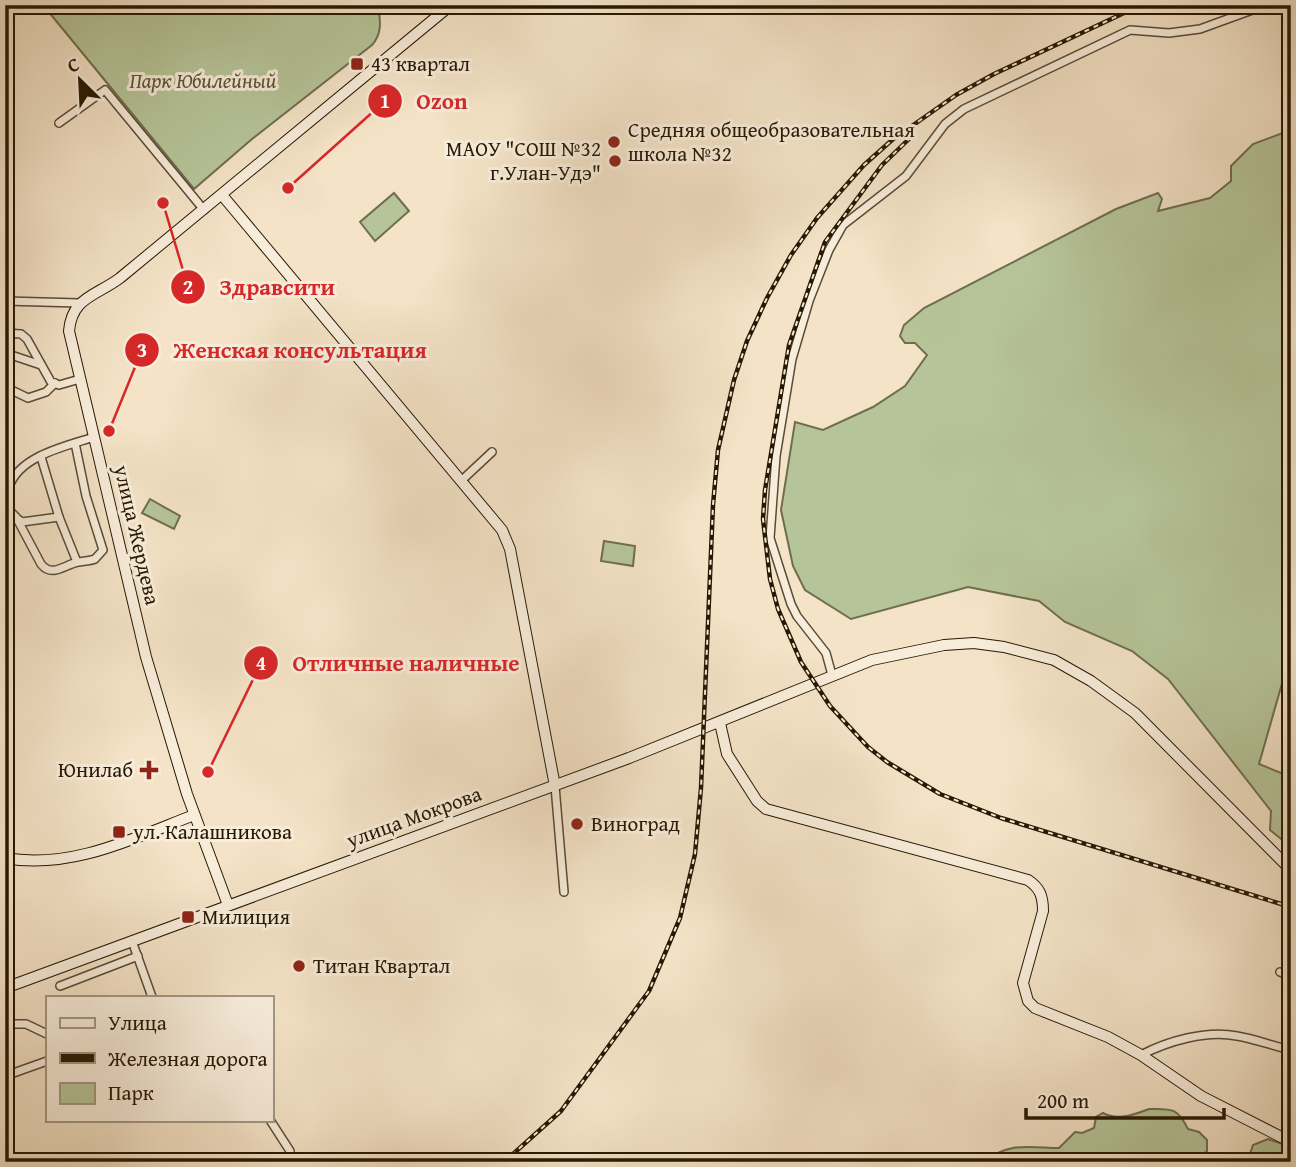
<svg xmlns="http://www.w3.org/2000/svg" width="1296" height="1167" font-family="'Gentium Book Plus',serif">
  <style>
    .green { fill: #b6c599; stroke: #6e6e4e; stroke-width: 2 }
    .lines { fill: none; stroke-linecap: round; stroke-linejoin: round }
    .street-casing { stroke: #5a4b34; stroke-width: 10 }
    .secondary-casing { stroke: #271803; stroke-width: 12 }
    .street { stroke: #f8eddb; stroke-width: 7 }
    .secondary { stroke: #f8eddb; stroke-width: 10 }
    .rail-casing { stroke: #271803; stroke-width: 4.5 }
    .rail { stroke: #f8eddb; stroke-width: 2; stroke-dasharray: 5; stroke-linecap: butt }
    .poi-dot { fill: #8f2418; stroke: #f8eddb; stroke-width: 2.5 }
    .labels { text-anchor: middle; stroke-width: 6; stroke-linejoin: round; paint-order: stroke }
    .poi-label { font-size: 21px; fill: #271803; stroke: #f8eddb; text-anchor: start }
    .park-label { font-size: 21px; font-style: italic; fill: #595538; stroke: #f8eddb }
    .street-label { font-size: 21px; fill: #271803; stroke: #f8eddb }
    .leader { fill: none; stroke: #d62828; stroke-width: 2.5 }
    .callout-dot { fill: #d62828; stroke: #f8eddb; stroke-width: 2.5 }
    .mark-label { font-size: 21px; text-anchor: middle; font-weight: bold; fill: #fff }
    .callout-label { font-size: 23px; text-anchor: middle; font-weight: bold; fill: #d62828; stroke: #f8eddb; stroke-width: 6; stroke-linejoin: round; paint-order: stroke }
  </style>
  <rect width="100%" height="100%" fill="#f4e3c7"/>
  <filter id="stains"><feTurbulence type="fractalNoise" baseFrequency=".00286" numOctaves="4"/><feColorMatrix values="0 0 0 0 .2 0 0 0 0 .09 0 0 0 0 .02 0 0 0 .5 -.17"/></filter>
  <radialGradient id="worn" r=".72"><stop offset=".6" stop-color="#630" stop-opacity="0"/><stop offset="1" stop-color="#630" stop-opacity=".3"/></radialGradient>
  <!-- green -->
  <g class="green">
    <path d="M43 5H378C380 19 383 33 372 45L252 139 194 189Z"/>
    <path d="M1291 130V652L1259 764 1291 777V847L1270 830 1271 811 1168 679 1132 651 1065 622 1039 601 968 587 851 619 805 590 793 566 781 510 795 422 823 430 873 407 905 386 927 355 915 343H905L900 336 904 325 924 308 1116 209 1158 193 1162 199 1158 211 1210 198 1231 181V166L1253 144Z"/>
    <path d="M394 193 409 211 375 241 360 222Z"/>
    <path d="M150 499 180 516 174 529 142 513Z"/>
    <path d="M604 541 635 546 633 566 601 561Z"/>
    <path d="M1149 1109C1172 1109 1177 1107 1188 1129L1199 1132 1207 1140V1151L1200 1158 1201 1162H987C1004 1141 1035 1148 1059 1148L1075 1132 1082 1133 1094 1128 1096 1117 1103 1113C1118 1121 1133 1115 1149 1109Z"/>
    <path d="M1268 1139 1291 1147V1162H1254L1250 1154 1253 1145Z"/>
  </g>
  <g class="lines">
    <defs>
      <g id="street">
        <path d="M59 123 105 90 204 210"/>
        <path d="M5 301 79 303"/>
        <path d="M5 333 21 334 27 339 51 382 59 385 80 379"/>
        <path d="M5 353 41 365"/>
        <path d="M5 387 28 398 46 392 55 383"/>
        <path d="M75 443 86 496 103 550 95 559C90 561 83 561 78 562 64 565 52 578 41 564L16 517 9 510C8 503 7 494 9 487 19 456 66 446 94 437"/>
        <path d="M41 457 59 517"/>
        <path d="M461 481 492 452"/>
        <path d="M16 518 22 522 59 517 77 562"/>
        <path d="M832 675 826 653 797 616 791 604 770 538 776 456 792 359 809 301 829 250 843 225 906 176 945 124 964 109 1130 30 1169 33 1200 29 1266 5"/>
        <path d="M555 786 564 892"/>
        <path d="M132 941 152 997"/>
        <path d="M1280 972 1291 976"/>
        <path d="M60 986 138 956"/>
        <path d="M5 1024H26L47 1034"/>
        <path d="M1141 1055C1168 1041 1206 1030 1237 1036 1255 1039 1273 1046 1291 1050"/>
        <path d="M5 1076 47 1061"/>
        <path d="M270 1120 290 1151"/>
      </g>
      <g id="secondary">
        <path d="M222 195 502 530 510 549 555 786"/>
        <path d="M720 723 727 754 757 801 766 809 1028 880C1040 888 1043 896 1043 911L1023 983 1028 1001 1035 1008 1108 1037 1141 1055 1201 1096 1291 1142"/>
        <path d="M5 858C71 870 134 838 194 815"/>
        <path d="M228 905 187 794 146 657 69 331C72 297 96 296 120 278L451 5"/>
        <path d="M5 988 629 758 872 660 944 645 974 643 1004 647 1054 660 1091 681 1135 713 1291 870"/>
      </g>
    </defs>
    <!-- street casing -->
    <use href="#street" class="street-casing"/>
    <!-- secondary casing -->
    <use href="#secondary" class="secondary-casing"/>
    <!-- street -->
    <use href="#street" class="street"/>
    <!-- secondary -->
    <use href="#secondary" class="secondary"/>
    <defs>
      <g id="rail">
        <path d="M911 137 882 165 825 242 789 345 765 490 763 519 770 579 778 609 801 662 830 706 868 747 887 762 940 794 1001 818 1291 907"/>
        <path d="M504 1162 561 1111 649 991 680 918 695 854 701 788 713 505 718 450 734 380 747 341 767 298 791 255 817 218 864 165 892 140 956 95 994 74 1141 5"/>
      </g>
    </defs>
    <!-- rail casing -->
    <use href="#rail" class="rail-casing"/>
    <!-- rail -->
    <use href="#rail" class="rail"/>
  </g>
  <!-- markers -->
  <g class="poi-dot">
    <rect x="350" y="57" width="14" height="14" rx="3.5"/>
    <circle cx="614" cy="142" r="7"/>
    <circle cx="615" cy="161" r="7"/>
    <path d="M145.5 759.5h7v7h7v7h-7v7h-7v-7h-7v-7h7z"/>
    <circle cx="577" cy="824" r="7"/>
    <rect x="112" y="825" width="14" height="14" rx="3.5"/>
    <rect x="181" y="910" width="14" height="14" rx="3.5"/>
    <circle cx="299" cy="966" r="7"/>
  </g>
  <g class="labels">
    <!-- poi labels -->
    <g class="poi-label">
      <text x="371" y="71">43 квартал</text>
      <text x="628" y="137">Средняя общеобразовательная<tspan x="628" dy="24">школа №32</tspan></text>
      <text x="601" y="156" text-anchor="end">МАОУ "СОШ №32<tspan x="601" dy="24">г.Улан-Удэ"</tspan></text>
      <text x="133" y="777" text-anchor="end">Юнилаб</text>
      <text x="591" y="831">Виноград</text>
      <text x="133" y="839">ул. Калашникова</text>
      <text x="202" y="924">Милиция</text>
      <text x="313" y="973">Титан Квартал</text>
    </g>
    <!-- park labels -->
    <g class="park-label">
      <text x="203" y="88">Парк Юбилейный</text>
    </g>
    <!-- street labels -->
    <g class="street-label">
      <text transform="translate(137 535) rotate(77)" y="7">улица Жердева</text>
      <text transform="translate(414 817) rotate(-20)" y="7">улица Мокрова</text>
    </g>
  </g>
  <!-- callouts -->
  <path class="leader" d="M288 188L385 101M163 203L188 287M109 431L142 350M208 772L261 663"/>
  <g class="callout-dot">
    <circle cx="288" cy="188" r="7"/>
    <circle cx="163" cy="203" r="7"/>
    <circle cx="109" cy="431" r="7"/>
    <circle cx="208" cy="772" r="7"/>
    <circle cx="385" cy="101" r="18"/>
    <circle cx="188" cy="287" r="18"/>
    <circle cx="142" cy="350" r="18"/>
    <circle cx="261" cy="663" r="18"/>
  </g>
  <g class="mark-label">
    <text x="385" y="108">1</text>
    <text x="188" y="294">2</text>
    <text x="142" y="357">3</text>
    <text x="261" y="670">4</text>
  </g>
  <g class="callout-label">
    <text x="442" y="109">Ozon</text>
    <text x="277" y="295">Здравсити</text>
    <text x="300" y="358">Женская консультация</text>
    <text x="406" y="671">Отличные наличные</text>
  </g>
  <!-- margin -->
  <rect width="1296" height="1167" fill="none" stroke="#f4e3c7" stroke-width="28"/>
  <rect x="7" y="7" width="1282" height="1153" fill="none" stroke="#271803" stroke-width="3.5"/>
  <rect x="14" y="14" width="1268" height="1139" fill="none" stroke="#271803" stroke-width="2"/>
  <!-- legend -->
  <rect x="46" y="996" width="228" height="126" fill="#f8eddb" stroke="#a49885" stroke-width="2"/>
  <rect x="60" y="1018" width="35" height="10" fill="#f8eddb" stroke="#a49885" stroke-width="2"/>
  <text x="108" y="1030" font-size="21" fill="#271803">Улица</text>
  <rect x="60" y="1053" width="35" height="10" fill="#271803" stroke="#a49885" stroke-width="2"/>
  <text x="108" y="1066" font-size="21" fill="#271803">Железная дорога</text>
  <rect x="60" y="1083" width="35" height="21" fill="#b6c599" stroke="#a49885" stroke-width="2"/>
  <text x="108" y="1100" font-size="21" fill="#271803">Парк</text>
  <!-- north arrow -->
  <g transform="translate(80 80) rotate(336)" stroke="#f8eddb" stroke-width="5" paint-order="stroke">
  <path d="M0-5L12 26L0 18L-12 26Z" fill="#271803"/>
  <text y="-10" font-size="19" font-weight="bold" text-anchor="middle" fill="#271803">С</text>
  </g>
  <!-- scale -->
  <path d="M1026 1108v10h198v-10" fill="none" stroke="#271803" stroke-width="3.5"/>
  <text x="1037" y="1108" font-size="21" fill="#271803" stroke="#f8eddb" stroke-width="5" paint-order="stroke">200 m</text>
  <rect width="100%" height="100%" filter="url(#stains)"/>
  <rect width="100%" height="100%" fill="url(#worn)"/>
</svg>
